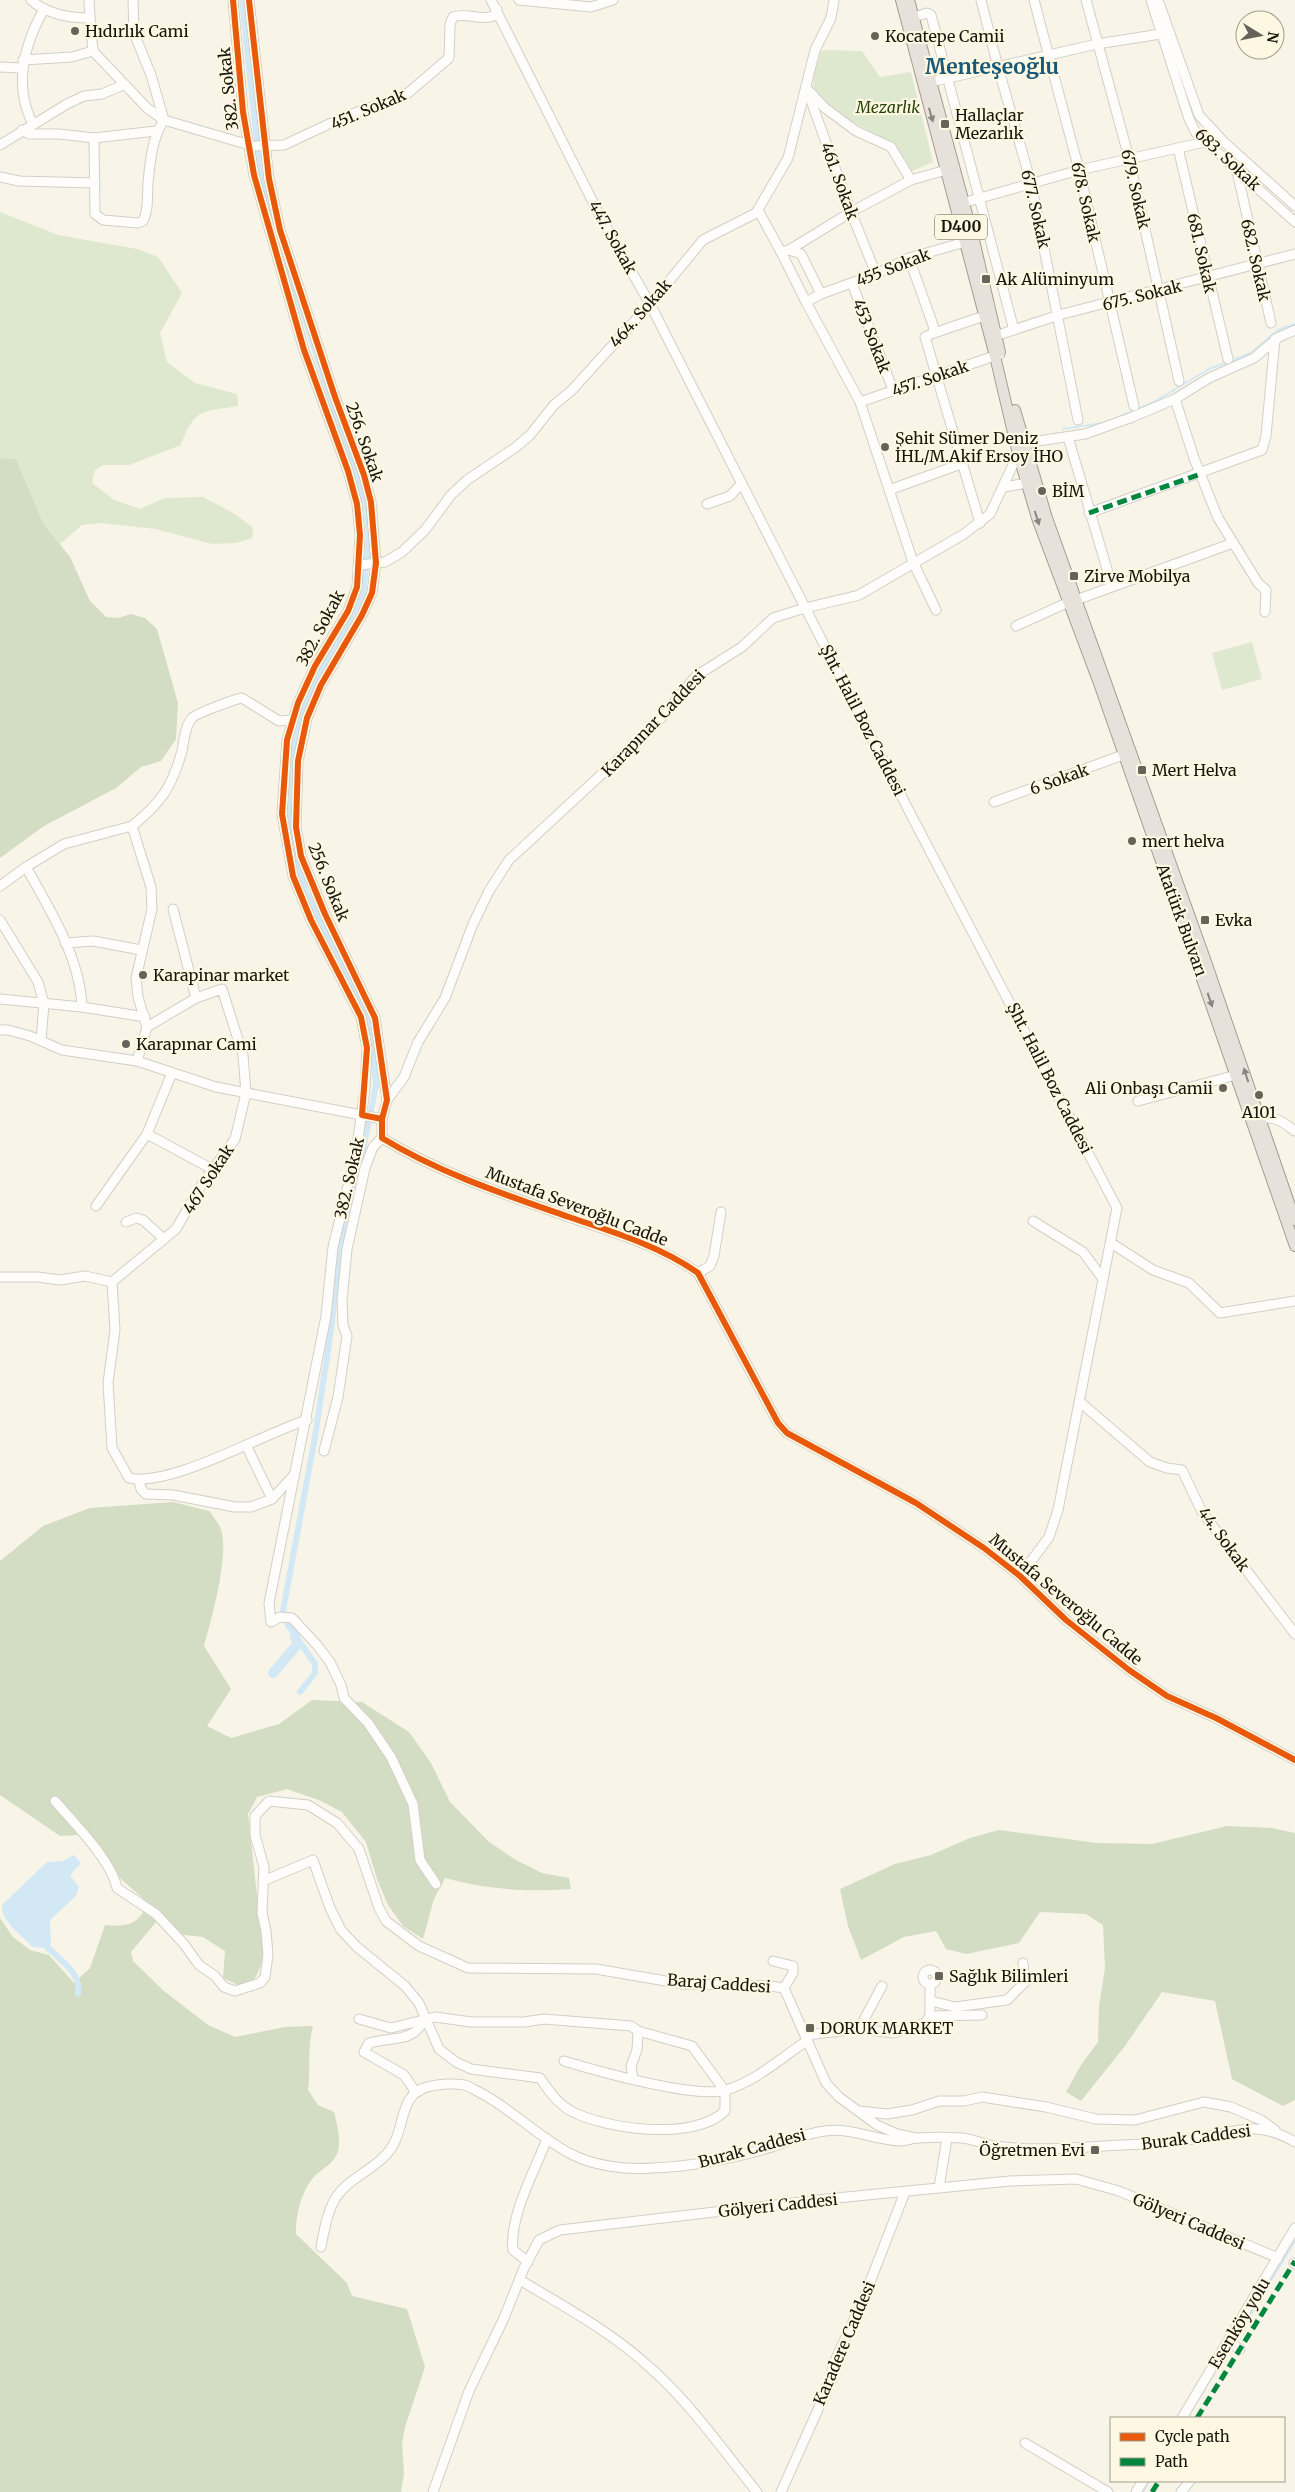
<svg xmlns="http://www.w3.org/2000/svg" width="1295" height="2492" font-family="Merriweather,serif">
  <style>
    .green { fill: #dee8ce }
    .forest { fill: #d3ddc3 }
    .water { fill: #d2e9f5 }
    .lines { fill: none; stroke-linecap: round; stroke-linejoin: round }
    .stream { stroke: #d2e9f5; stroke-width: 2 }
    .canal { stroke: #d2e9f5; stroke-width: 6 }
    .river { stroke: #d2e9f5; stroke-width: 10 }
    .minor-casing { stroke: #d2cfc6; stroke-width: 11 }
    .major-casing { stroke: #a59c8e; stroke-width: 12 }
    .minor { stroke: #fefdfc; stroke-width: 9 }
    .major { stroke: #e7e1db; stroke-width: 10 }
    .quiet { stroke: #00873e; stroke-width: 5; stroke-dasharray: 10 5; stroke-linecap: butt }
    .cycleway-casing { stroke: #fef8e2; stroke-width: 9 }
    .cycleway { stroke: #e8590c; stroke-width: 6 }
    .oneway { fill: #89857e }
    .poi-dot { fill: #66635a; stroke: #fef8e2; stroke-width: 2 }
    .labels { text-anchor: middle; stroke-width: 4.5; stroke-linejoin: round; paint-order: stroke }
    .shield { fill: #fef8e2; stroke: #5c594d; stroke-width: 1 }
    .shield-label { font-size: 15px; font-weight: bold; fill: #17150d }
    .poi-label { font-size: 16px; fill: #17150d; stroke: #fef8e2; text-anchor: start }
    .street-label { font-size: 16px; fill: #17150d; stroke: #fef8e2 }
    .park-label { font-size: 16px; font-style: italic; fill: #284309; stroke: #fef8e2 }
    .district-label { font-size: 21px; font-weight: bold; fill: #1a5877; stroke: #fef8e2 }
  </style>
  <rect width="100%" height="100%" fill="#f8f4e8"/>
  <!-- green -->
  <g class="green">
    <path d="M828 50 862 51 880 77 911 72 933 162 910 172 896 146 846 118 822 98 813 88 814 75 821 51Z"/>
    <path d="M0 212 58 235 137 249 158 257 182 293 160 333 167 362 195 383 237 394 238 406C201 412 195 408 181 445L129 465H103L95 470 92 483 114 500 140 509 165 498 203 497 235 514 253 528 252 538 236 543 212 544 156 529 101 523 82 525 60 544 43 523 16 459 0 458Z"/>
    <path d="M1252 642 1262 679 1222 690 1212 653Z"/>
  </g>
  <!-- forest -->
  <g class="forest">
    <path d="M0 458 16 459 43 523 70 557 90 601 106 617 118 618 131 614 145 618 157 629 178 703 176 739 161 761 141 767 116 788 44 826 0 858Z"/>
    <path d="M173 1502 209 1511C213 1516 217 1521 220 1527 231 1551 211 1620 204 1646L231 1689 207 1726 231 1738 279 1724 312 1700 362 1702 409 1732 431 1763 450 1802 489 1842 516 1860 542 1873 569 1878 571 1889C524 1892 492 1890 445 1878L434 1899 423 1939 403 1926 388 1905 377 1879 366 1842 342 1812 319 1800 287 1789 257 1797 248 1814 264 1959 254 1980 238 1985 223 1978 225 1951 203 1937 184 1935 156 1922 131 1952 133 1961 164 1991 208 2025 235 2037 285 2027 313 2026C307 2047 311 2069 308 2090L318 2105 334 2112C337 2125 341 2138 338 2151 334 2165 320 2169 312 2179 301 2193 295 2217 296 2234L347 2283 352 2296 407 2309 425 2367 405 2427 402 2444 404 2474 401 2492H0V1918L13 1937 30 1950 49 1955 74 1983 90 1968 105 1925C127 1927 139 1925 148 1903L120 1878 86 1828 78 1835 60 1836 0 1795V1561L43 1526 90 1508Z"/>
    <path d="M1227 1826 1272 1828 1295 1833V2100L1283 2106 1232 2079 1215 2001 1162 1992 1125 2046 1081 2101 1066 2092 1081 2065 1098 2042 1099 2006 1105 1968 1103 1925 1086 1914 1040 1912 1019 1943 966 1954 946 1949 936 1931 904 1937 861 1960 848 1926 840 1889 895 1864 931 1855 970 1838 999 1830 1097 1843 1152 1844Z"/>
  </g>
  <!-- water -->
  <path class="water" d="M74 1855 81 1863 70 1875 79 1887 76 1896 50 1920 51 1944 48 1948 33 1947C22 1936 1 1922 2 1905L47 1862 63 1861Z"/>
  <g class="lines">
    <!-- stream -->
    <g class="stream">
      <path d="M1114 419 1154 402 1209 369 1251 353 1278 330 1295 324"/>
      <path d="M1063 429 1102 423"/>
      <path d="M1234 2342 1295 2241"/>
      <path d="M1187 2418 1230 2348"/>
      <path d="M1143 2492 1149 2481"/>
    </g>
    <!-- canal -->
    <g class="canal">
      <path d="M242 0 260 172 274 223"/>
      <path d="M281 245 359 486 367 510 369 537 363 596 330 653 309 695 295 739 289 793 290 842 306 893 341 959 370 1020 376 1085 362 1155 340 1245 331 1330 315 1437 283 1611 288 1625 315 1664V1673L300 1692"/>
      <path d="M48 1948C62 1961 82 1974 78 1994"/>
    </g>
    <!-- river -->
    <path class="river" d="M273 1673 297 1645 295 1635"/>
    <defs>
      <g id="minor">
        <path d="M31 0C47 14 69 18 90 18L93 51 147 108 164 120 253 146 284 145 346 116 398 98 408 93 449 58 450 24 453 17C466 12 480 21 494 16L497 9"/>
        <path d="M89 0 90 18"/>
        <path d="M233 0 243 112 254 175 304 350 348 471 357 504 360 535 357 587 348 611 315 666 298 703 287 740 282 814 293 876 311 920 361 1017 367 1048 365 1089 356 1153 333 1247 326 1316 269 1603 271 1622 280 1617 292 1618 317 1645 330 1662 341 1685 344 1698 368 1723 391 1757 413 1804 420 1860 436 1884"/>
        <path d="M249 0 269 179 280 230 335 397 364 475 371 502 376 563 372 593 362 615 321 685 307 718 298 761 296 827 301 856 325 914 375 1018 387 1100 382 1119V1138"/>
        <path d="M491 0 601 218 650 304 908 809 1117 1208 1058 1510 1049 1537 1020 1576"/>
        <path d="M519 0 591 7 613 0"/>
        <path d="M981 0 998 67 1031 183 1078 420"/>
        <path d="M1034 0 1079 170 1134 406"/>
        <path d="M1086 0 1129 158 1179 381"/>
        <path d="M1151 0 1189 119 1196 133 1295 222"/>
        <path d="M1158 0 1199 115 1223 141 1295 206"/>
        <path d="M914 17 927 13 931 15 1014 330"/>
        <path d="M23 60 72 57 93 51"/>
        <path d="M0 67 21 68"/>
        <path d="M931 82 1097 44 1167 33"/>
        <path d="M806 87 851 212 876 274"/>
        <path d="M809 91 825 108 856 131 891 147 911 180"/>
        <path d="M33 124C13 86 24 45 44 9"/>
        <path d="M22 130 29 134H59L94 138 156 131"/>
        <path d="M94 138 95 214 103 220 138 223 143 221C149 210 147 196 148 183 150 162 152 138 164 120L151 75 134 33 133 0"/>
        <path d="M0 145 67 104 84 96 102 94 123 85"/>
        <path d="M1178 148 1228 359"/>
        <path d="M1236 167 1271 323"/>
        <path d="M0 177 19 181 95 183"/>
        <path d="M959 204 1079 170 1205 142 1215 133"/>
        <path d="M758 210 781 252 789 250 801 254 821 294 806 302 860 402 913 562 936 610"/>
        <path d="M789 250 851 212 911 180 946 170"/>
        <path d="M781 252 806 302"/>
        <path d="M909 258 933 325 934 333 925 337 980 523"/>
        <path d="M852 283 893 390"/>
        <path d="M821 294 876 274 909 258 965 242"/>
        <path d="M934 333 984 316"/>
        <path d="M992 337 1059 315 1295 254"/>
        <path d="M1175 399 1194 458 1218 518 1258 583 1266 590 1265 612"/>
        <path d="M860 402 1000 354"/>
        <path d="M1068 437 1112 586"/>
        <path d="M1004 487 1033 482"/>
        <path d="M889 490 961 464"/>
        <path d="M707 504 730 496 741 484"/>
        <path d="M1089 513 1262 450 1266 436 1275 339"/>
        <path d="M360 565 385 562 402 552 425 530 451 495 467 480 516 447 530 435 554 405 572 390 650 304 703 240 756 213 788 158 815 50 831 18 834 0"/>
        <path d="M1076 600 1233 543"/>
        <path d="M1016 626 1069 602"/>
        <path d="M994 802 1123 755"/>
        <path d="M26 867C50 910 80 957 82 1007"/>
        <path d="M0 886 26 867 64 844 132 826"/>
        <path d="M173 909 196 998"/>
        <path d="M0 920 38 982 44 1004 41 1040"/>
        <path d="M65 943 93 941 141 950"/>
        <path d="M0 999 82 1007 145 1017"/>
        <path d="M0 1030H8L30 1036 62 1050 137 1061 216 1087 382 1119"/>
        <path d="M137 1061 147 1027 138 997 136 978 152 909 151 887 132 826C161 803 172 787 182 751 184 740 185 726 192 718 195 714 235 699 242 698L279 721 292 720"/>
        <path d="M387 1100 404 1077 418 1042 445 998 473 924 489 891 509 860 657 723 696 676 742 647 773 618 805 608 859 595 964 534 990 514 1018 454 1031 442 1085 434 1130 418 1175 399 1209 378 1254 358 1279 337 1295 330"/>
        <path d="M1138 1101 1236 1075"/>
        <path d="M1255 1119C1275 1116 1279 1119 1295 1131"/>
        <path d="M147 1134 212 1169"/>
        <path d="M382 1138C439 1173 506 1195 569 1217 613 1232 660 1246 698 1273L778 1423 787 1433 916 1503 984 1548 1020 1576 1066 1620 1129 1670 1167 1696 1216 1718 1295 1760"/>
        <path d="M96 1206 147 1134 172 1073"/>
        <path d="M1033 1221 1083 1252 1103 1279"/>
        <path d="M126 1222 136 1218 143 1220 164 1239"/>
        <path d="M1111 1243 1153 1270 1189 1283 1220 1313 1295 1301"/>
        <path d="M698 1273 710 1266 714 1256 721 1212"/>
        <path d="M0 1277H38L60 1280 85 1276 112 1282 176 1229 202 1184 235 1139 246 1093 243 1055 222 989 196 998 147 1027"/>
        <path d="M112 1282 115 1330 108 1383 112 1448 129 1478C170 1488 264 1433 307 1420"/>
        <path d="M1080 1402 1150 1462 1167 1468 1182 1470 1202 1512 1295 1634"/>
        <path d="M246 1445 272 1499"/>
        <path d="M324 1451 338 1397 347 1336 343 1325 342 1300 347 1249 365 1168 373 1147 382 1138"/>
        <path d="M139 1480 141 1489 146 1494 173 1495 235 1507H251L272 1499 294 1475"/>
        <path d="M55 1801C74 1823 111 1860 117 1888L156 1914 184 1944 199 1965 215 1976 224 1987 235 1991 260 1983 265 1977 268 1955 266 1931 262 1913 264 1867 255 1835V1816L269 1801 308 1805 337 1823 359 1849 379 1908 386 1921 419 1946 468 1968 596 1969 683 1984 771 1986 784 1988 826 2083 839 2097 877 2125 897 2134 916 2138"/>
        <path d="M263 1881 313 1860 330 1908 341 1930 357 1947 405 1986 419 2003 439 2049 456 2062 471 2069 540 2078C549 2091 557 2103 571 2111 607 2130 695 2141 725 2111V2091L692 2046 638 2031"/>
        <path d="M773 1961 793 1966V1973L784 1988"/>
        <circle cx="930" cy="1977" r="7"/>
        <path d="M931 2001 955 2007 1007 2000 1025 1982 1023 1963"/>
        <path d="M930 2016 982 2015"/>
        <path d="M359 2019 391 2028 435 2017 471 2022H524L544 2019 631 2026 638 2031 637 2050 631 2066 633 2079"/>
        <path d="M859 2029 882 1986"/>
        <path d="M806 2035 859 2029 893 2033 906 2030 925 2023 930 2016V1985"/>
        <path d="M564 2061C597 2071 696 2099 726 2090 757 2081 782 2057 808 2040"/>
        <path d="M419 2091H415L404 2075 364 2052 369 2043C393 2036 412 2044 425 2019"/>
        <path d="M859 2111 887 2114 912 2110 939 2101H964L982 2097 1046 2107 1096 2119 1135 2120 1204 2102 1231 2107 1261 2120 1275 2130"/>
        <path d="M939 2188 947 2138"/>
        <path d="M321 2247C324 2231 327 2213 335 2199 348 2177 378 2169 392 2147 406 2126 398 2092 431 2086 440 2084 455 2083 464 2085 469 2086 475 2090 479 2092 512 2109 538 2137 571 2154 594 2166 626 2170 652 2168 692 2167 734 2158 772 2147 790 2141 806 2133 825 2131 853 2127 875 2141 901 2141 907 2141 912 2138 918 2138 931 2137 948 2137 962 2138 973 2139 983 2144 994 2146 1035 2152 1081 2147 1122 2145 1146 2144 1170 2143 1194 2139 1236 2133 1254 2118 1295 2142"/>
        <path d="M528 2262 513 2250C509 2217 535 2170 547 2139"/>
        <path d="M1294 2263 1295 2264"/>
        <path d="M520 2280C563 2306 610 2331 647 2365 690 2402 721 2448 757 2492"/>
        <path d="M1228 2342 1240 2349"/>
        <path d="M1182 2418 1295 2228"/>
        <path d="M1025 2443 1108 2492"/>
        <path d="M433 2492 469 2391 504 2318 524 2268 539 2240 560 2230 826 2199 1010 2181 1076 2179 1119 2191 1278 2258"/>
        <path d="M781 2492 829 2385 833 2365 863 2300 905 2192"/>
        <path d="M1136 2492 1143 2481"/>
        <path d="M1181 2492 1190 2481"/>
      </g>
      <g id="major">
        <path d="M901 0 995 356 1018 454 1038 521 1100 686 1295 1246"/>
        <path d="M909 0 974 240 1000 352"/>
        <path d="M1015 410 1047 518 1205 959 1295 1220"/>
      </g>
    </defs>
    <!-- minor casing -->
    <use href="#minor" class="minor-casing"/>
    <!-- major casing -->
    <use href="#major" class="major-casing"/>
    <!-- minor -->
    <use href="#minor" class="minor"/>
    <!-- major -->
    <use href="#major" class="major"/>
    <!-- quiet -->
    <g class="quiet">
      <path d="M1089 513 1201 474"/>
      <path d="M1197 2418 1295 2261"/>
      <path d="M1152 2492 1159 2481"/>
    </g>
    <defs>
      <g id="cycleway">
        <path d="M233 0 243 112 254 175 304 350 348 471 357 504 360 535 357 587 348 611 315 666 298 703 287 740 282 814 293 876 311 920 361 1017 367 1048 362 1115 382 1119"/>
        <path d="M249 0 269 179 280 230 335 397 364 475 371 502 376 563 372 593 362 615 321 685 307 718 298 761 296 827 301 856 325 914 375 1018 387 1100 382 1119V1138C439 1173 506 1195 569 1217 613 1232 660 1246 698 1273L778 1423 787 1433 916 1503 984 1548 1020 1576 1066 1620 1129 1670 1167 1696 1216 1718 1295 1760"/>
      </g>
    </defs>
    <!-- cycleway casing -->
    <use href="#cycleway" class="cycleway-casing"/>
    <!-- cycleway -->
    <use href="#cycleway" class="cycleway"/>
  </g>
  <!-- one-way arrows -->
  <defs><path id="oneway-solid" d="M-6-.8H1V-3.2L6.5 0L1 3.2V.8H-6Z" transform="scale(1.25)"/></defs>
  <g class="oneway">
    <use href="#oneway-solid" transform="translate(931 115) rotate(74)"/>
    <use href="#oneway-solid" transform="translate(1037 518) rotate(72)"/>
    <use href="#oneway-solid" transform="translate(1210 1000) rotate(71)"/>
    <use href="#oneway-solid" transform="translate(1246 1075) rotate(-108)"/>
  </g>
  <!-- markers -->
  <g class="poi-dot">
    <circle cx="75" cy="31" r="5"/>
    <circle cx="875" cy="36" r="5"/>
    <rect x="940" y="119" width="10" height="10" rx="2.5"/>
    <rect x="981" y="274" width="10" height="10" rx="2.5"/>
    <circle cx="885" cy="447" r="5"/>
    <circle cx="1042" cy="491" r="5"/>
    <rect x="1069" y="571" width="10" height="10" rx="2.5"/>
    <rect x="1137" y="765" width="10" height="10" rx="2.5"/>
    <circle cx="1132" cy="841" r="5"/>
    <rect x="1200" y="915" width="10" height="10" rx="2.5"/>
    <circle cx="143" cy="975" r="5"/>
    <circle cx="126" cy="1044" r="5"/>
    <circle cx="1223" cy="1088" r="5"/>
    <circle cx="1259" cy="1095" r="5"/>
    <rect x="934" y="1971" width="10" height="10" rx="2.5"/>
    <rect x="805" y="2023" width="10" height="10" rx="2.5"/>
    <rect x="1090" y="2145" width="10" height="10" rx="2.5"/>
  </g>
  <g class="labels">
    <!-- shield labels -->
    <rect class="shield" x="935" y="214.5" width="52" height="25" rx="4"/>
    <g class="shield-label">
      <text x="961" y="232">D400</text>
    </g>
    <!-- poi labels -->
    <g class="poi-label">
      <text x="85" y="37">Hıdırlık Cami</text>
      <text x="885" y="42">Kocatepe Camii</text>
      <text x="955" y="121">Hallaçlar<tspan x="955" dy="18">Mezarlık</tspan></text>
      <text x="996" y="285">Ak Alüminyum</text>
      <text x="895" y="444">Şehit Sümer Deniz<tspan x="895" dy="18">İHL/M.Akif Ersoy İHO</tspan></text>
      <text x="1052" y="497">BİM</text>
      <text x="1084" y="582">Zirve Mobilya</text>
      <text x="1152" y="776">Mert Helva</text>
      <text x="1142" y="847">mert helva</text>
      <text x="1215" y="926">Evka</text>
      <text x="153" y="981">Karapinar market</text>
      <text x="136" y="1050">Karapınar Cami</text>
      <text x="1213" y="1094" text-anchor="end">Ali Onbaşı Camii</text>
      <text x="1259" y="1118" text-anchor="middle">A101</text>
      <text x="949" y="1982">Sağlık Bilimleri</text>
      <text x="820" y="2034">DORUK MARKET</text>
      <text x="1085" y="2156" text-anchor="end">Öğretmen Evi</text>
    </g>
    <!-- street labels -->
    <g class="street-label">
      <text transform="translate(228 89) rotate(-96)" y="6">382. Sokak</text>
      <text transform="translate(368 109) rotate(-23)" y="6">451. Sokak</text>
      <text transform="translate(1228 159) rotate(43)" y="6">683. Sokak</text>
      <text transform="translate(840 181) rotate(70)" y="6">461. Sokak</text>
      <text transform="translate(1136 189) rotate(77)" y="6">679. Sokak</text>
      <text transform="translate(1086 202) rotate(77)" y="6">678. Sokak</text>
      <text transform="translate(1036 209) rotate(77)" y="6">677. Sokak</text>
      <text transform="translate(613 237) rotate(61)" y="6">447. Sokak</text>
      <text transform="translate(1202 253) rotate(77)" y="6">681. Sokak</text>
      <text transform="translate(1256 260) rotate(77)" y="6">682. Sokak</text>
      <text transform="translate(893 267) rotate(-21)" y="6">455 Sokak</text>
      <text transform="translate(1142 295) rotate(-14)" y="6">675. Sokak</text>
      <text transform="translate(640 313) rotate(-49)" y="6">464. Sokak</text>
      <text transform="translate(872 336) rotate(69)" y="6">453 Sokak</text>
      <text transform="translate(930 378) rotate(-19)" y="6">457. Sokak</text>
      <text transform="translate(365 442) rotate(71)" y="6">256. Sokak</text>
      <text transform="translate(320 628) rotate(-62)" y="6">382. Sokak</text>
      <text transform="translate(863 720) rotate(63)" y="6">Şht. Halil Boz Caddesi</text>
      <text transform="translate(653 723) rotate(-46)" y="6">Karapınar Caddesi</text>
      <text transform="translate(1059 779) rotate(-20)" y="6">6 Sokak</text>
      <text transform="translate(329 882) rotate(68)" y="6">256. Sokak</text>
      <text transform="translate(1182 920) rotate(70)" y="6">Atatürk Bulvarı</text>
      <text transform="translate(1050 1078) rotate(63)" y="6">Şht. Halil Boz Caddesi</text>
      <text transform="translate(349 1178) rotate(-77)" y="6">382. Sokak</text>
      <text transform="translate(208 1179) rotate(-57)" y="6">467 Sokak</text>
      <text transform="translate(577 1206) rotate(21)" y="6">Mustafa Severoğlu Cadde</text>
      <text transform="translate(1224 1539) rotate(54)" y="6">44. Sokak</text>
      <text transform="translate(1066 1599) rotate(40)" y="6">Mustafa Severoğlu Cadde</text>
      <text transform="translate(719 1983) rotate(4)" y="6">Baraj Caddesi</text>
      <text transform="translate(1196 2137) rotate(-7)" y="6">Burak Caddesi</text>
      <text transform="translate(752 2148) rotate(-15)" y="6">Burak Caddesi</text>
      <text transform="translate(778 2205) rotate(-6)" y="6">Gölyeri Caddesi</text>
      <text transform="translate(1189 2221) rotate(23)" y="6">Gölyeri Caddesi</text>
      <text transform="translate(1239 2323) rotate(-59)" y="6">Esenköy yolu</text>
      <text transform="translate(844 2343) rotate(-67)" y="6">Karadere Caddesi</text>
    </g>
    <!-- park labels -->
    <g class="park-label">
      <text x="888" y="113">Mezarlık</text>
    </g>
    <!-- district labels -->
    <g class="district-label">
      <text x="992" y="74">Menteşeoğlu</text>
    </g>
  </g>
  <!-- legend -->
  <rect x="1110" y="2417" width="175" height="65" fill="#fef8e2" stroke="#a29d8d"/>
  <rect x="1120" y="2433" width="25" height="8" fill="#e8590c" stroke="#a29d8d"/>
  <text x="1155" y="2442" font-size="15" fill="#17150d">Cycle path</text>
  <rect x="1120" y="2458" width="25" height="8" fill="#00873e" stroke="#a29d8d"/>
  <text x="1155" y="2467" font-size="15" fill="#17150d">Path</text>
  <!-- north arrow -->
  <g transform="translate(1260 35) rotate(100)"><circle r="24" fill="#fef8e2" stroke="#a29d8d"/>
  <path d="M0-4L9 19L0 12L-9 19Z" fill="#66635a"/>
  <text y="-8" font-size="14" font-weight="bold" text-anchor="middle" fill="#17150d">N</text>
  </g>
</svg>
